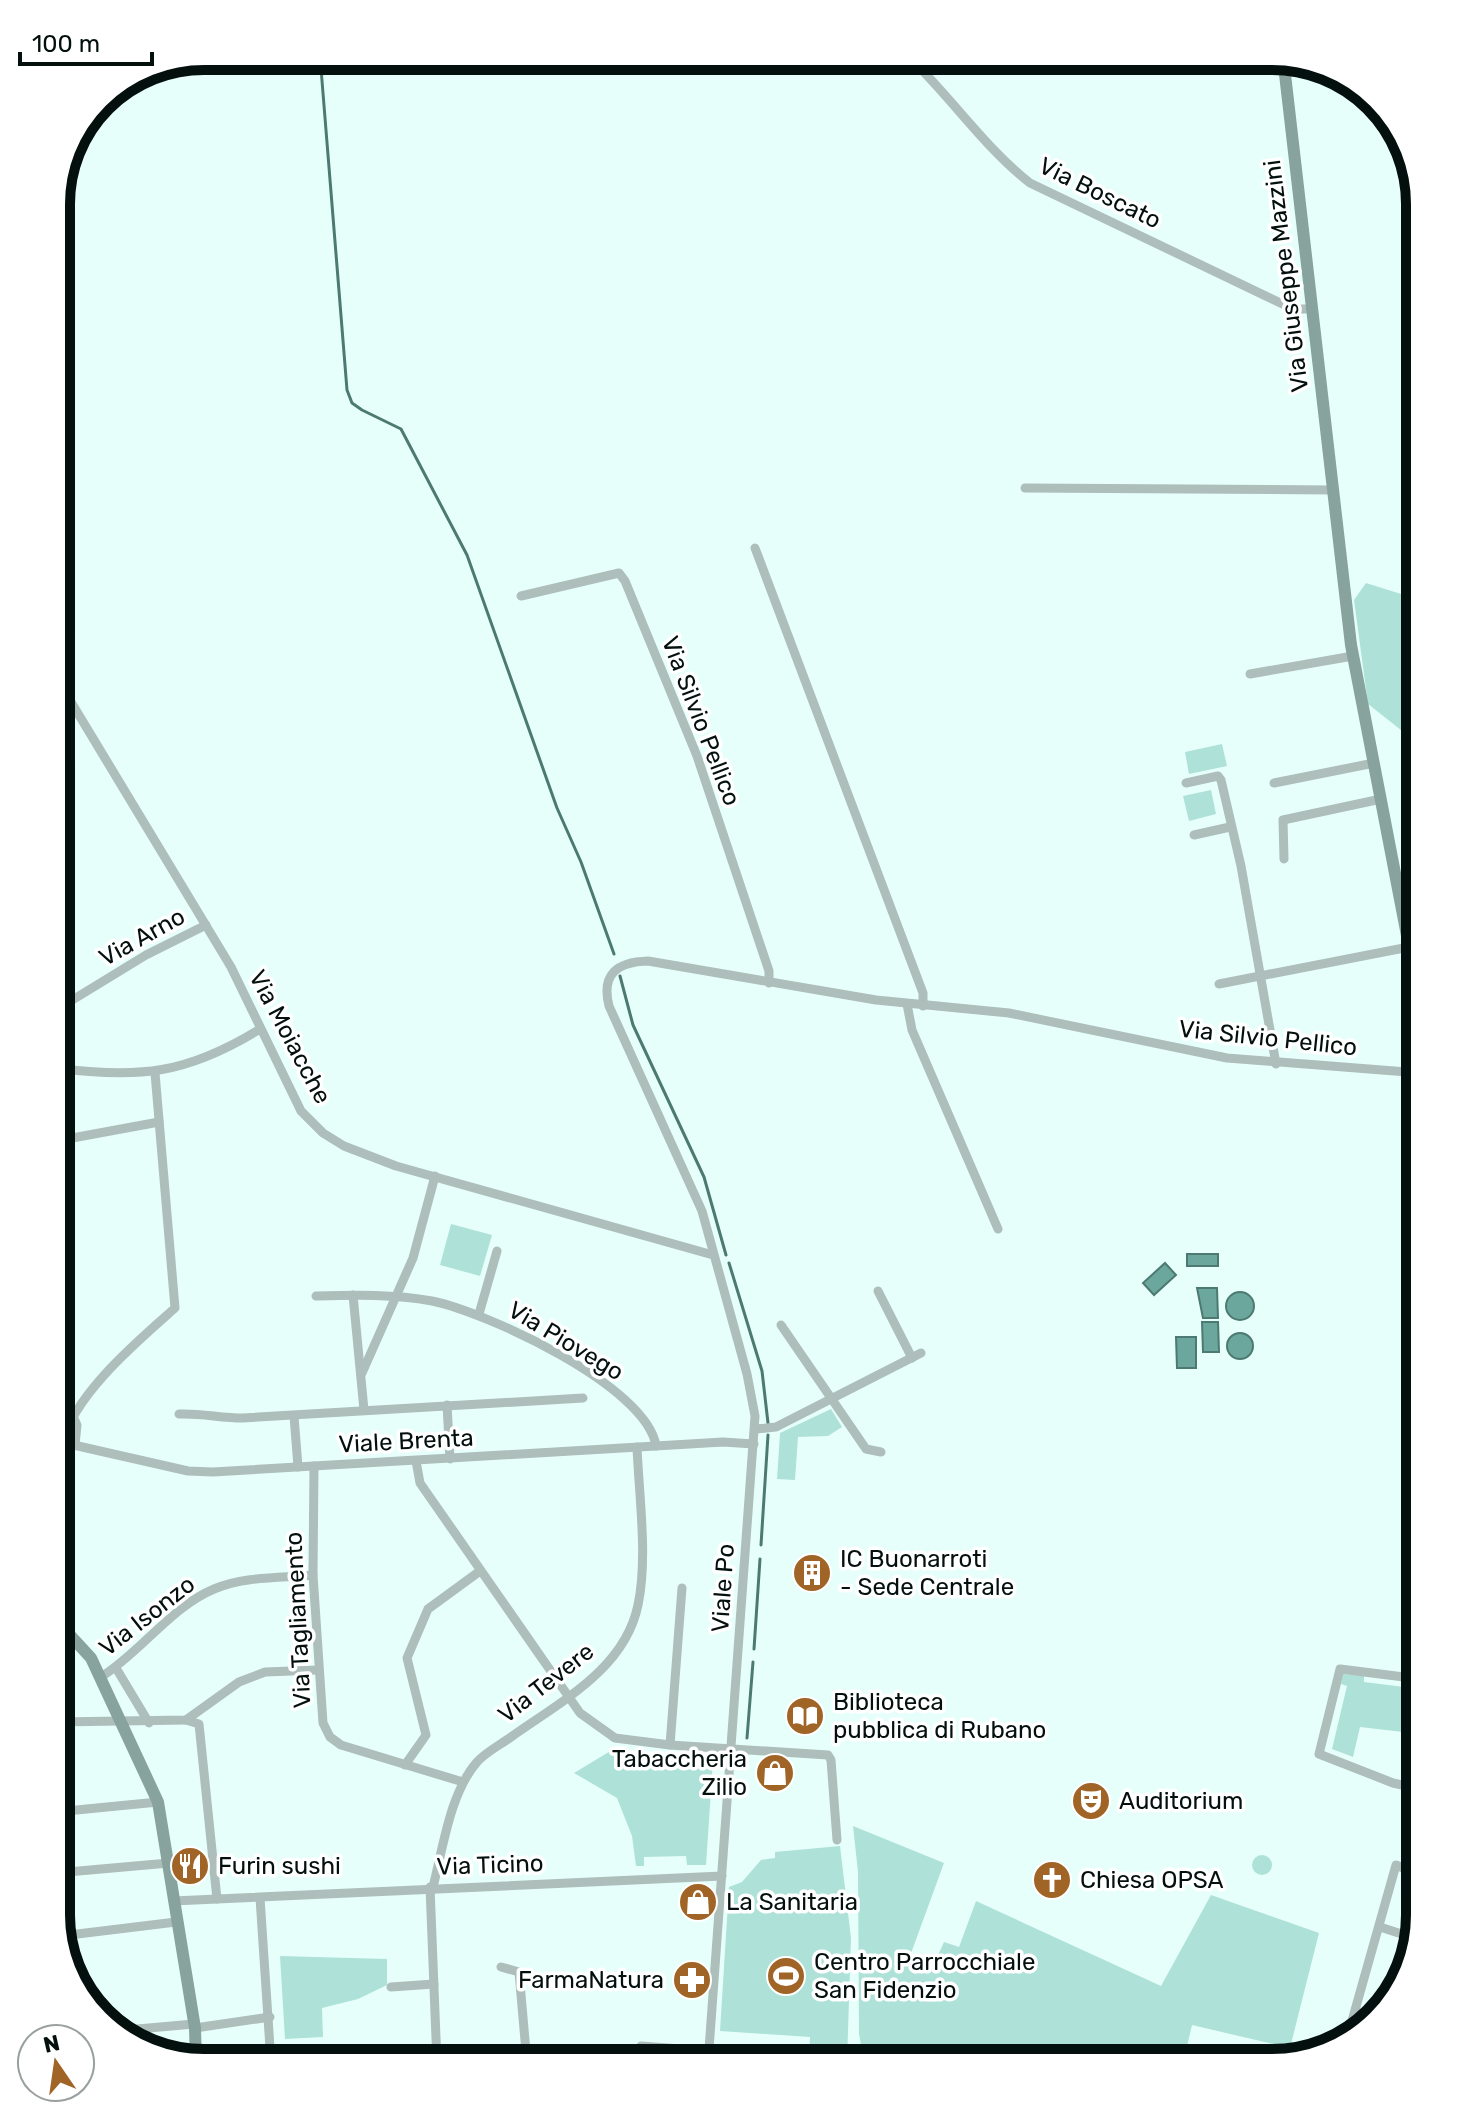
<svg xmlns="http://www.w3.org/2000/svg" width="1476" height="2119" font-family="Rubik,sans-serif">
  <style>
    .green { fill: #aee2d9 }
    .water { fill: #6ca79d; stroke: #4c7a72; stroke-width: 2 }
    .lines { fill: none; stroke-linecap: round; stroke-linejoin: round }
    .stream { stroke: #4c7a72; stroke-width: 3 }
    .canal { stroke: #6ca79d; stroke-width: 9 }
    .street { stroke: #adbebb; stroke-width: 9 }
    .secondary { stroke: #88a29d; stroke-width: 12 }
    .labels { text-anchor: middle; stroke-width: 7; stroke-linejoin: round; paint-order: stroke }
    .street-label { font-size: 24px; fill: #03100e; stroke: #fff }
    .poi-label { font-size: 24px; fill: #03100e; stroke: #fff; text-anchor: start }
    .rim { fill: none; stroke: #03100e; stroke-width: 10 }
  </style>
  <rect width="100%" height="100%" fill="#e6fffa"/>
  <!-- green -->
  <g class="green">
    <path d="M1366 583 1414 598 1420 589V745L1368 704 1354 600Z"/>
    <path d="M1222 744 1227 766 1189 774 1185 752Z"/>
    <path d="M1211 790 1216 814 1189 821 1183 796Z"/>
    <path d="M451 1224 492 1235 480 1276 440 1265Z"/>
    <path d="M831 1409 842 1427 828 1436 798 1437 795 1480 777 1479 780 1433Z"/>
    <path d="M1343 1674 1364 1676V1682L1420 1689V1717L1407 1716 1403 1732 1360 1727 1353 1757 1332 1749 1347 1686 1341 1684Z"/>
    <path d="M612 1750 713 1761 706 1865H687L686 1856 644 1857V1866H636L632 1836 617 1798 574 1773Z"/>
    <path d="M853 1826 944 1863 910 1956 934 1964 944 1942 959 1947 976 1901 1161 1986 1211 1895 1319 1933 1290 2048 1192 2025 1183 2063H899L861 2045 859 2034 858 1872Z"/>
    <path d="M840 1846 851 1938 847 2063H809L810 2037 720 2031 729 1887 742 1882 761 1860 775 1858V1852Z"/>
    <circle cx="1262" cy="1865" r="10"/>
    <path d="M280 1956 387 1959V1985L358 1999 322 2008 323 2037 285 2039Z"/>
  </g>
  <!-- water -->
  <g class="water">
    <rect x="1187" y="1254" width="31" height="12"/>
    <path d="M1165 1263 1176 1275 1154 1295 1143 1283Z"/>
    <path d="M1217 1288 1218 1318H1203L1197 1288Z"/>
    <circle cx="1240" cy="1306" r="14"/>
    <path d="M1202 1322H1218L1219 1352H1203Z"/>
    <circle cx="1240" cy="1346" r="13"/>
    <path d="M1176 1337H1196V1368H1177Z"/>
  </g>
  <g class="lines">
    <!-- stream -->
    <g class="stream">
      <path d="M320 56 347 390 352 403 362 410 401 429 467 555 557 808 581 862 614 954"/>
      <path d="M620 976 633 1025 704 1177 726 1255"/>
      <path d="M729 1263 762 1371 768 1423"/>
      <path d="M761 1545 768 1435"/>
      <path d="M754 1649 760 1559"/>
      <path d="M747 1738 753 1662"/>
    </g>
    <!-- canal -->
    <path class="canal" d="M1420 682V655"/>
    <!-- street -->
    <g class="street">
      <path d="M908 56C951 97 984 147 1030 183L1293 309H1312"/>
      <path d="M1025 488 1333 490"/>
      <path d="M755 548 923 993V1006"/>
      <path d="M521 596 619 573 625 581 697 756 769 971V983"/>
      <path d="M1250 674 1353 656"/>
      <path d="M56 677 231 967 301 1111 323 1133 344 1146 396 1166 713 1255"/>
      <path d="M1186 783 1218 776 1221 780 1241 866 1276 1064"/>
      <path d="M1274 783 1374 763"/>
      <path d="M1194 835 1230 827"/>
      <path d="M1284 859 1283 820 1381 799"/>
      <path d="M1219 984 1409 947"/>
      <path d="M907 1004 912 1030 998 1229"/>
      <path d="M56 1010 146 955 206 925"/>
      <path d="M56 1068C139 1079 187 1074 260 1029"/>
      <path d="M56 1141 159 1122"/>
      <path d="M878 1291 912 1358"/>
      <path d="M353 1295 364 1410"/>
      <path d="M316 1296C356 1295 393 1294 432 1301 486 1312 647 1386 656 1446"/>
      <path d="M479 1314 497 1251"/>
      <path d="M781 1325 866 1449 881 1452"/>
      <path d="M362 1373 413 1258 435 1176"/>
      <path d="M56 1379 77 1425 75 1445"/>
      <path d="M447 1405 450 1459"/>
      <path d="M179 1414C202 1413 220 1418 243 1418L583 1398"/>
      <path d="M294 1416 298 1467"/>
      <path d="M756 1429 776 1427 921 1353"/>
      <path d="M56 1441 188 1471 213 1472 723 1442 754 1444"/>
      <path d="M63 1443C73 1395 139 1340 175 1308L155 1073"/>
      <path d="M416 1461 420 1483 580 1713 615 1738 670 1745 828 1755 831 1760 837 1840"/>
      <path d="M314 1466 313 1575 323 1723 330 1737 341 1745 463 1782"/>
      <path d="M116 1668 149 1723"/>
      <path d="M101 1677C141 1652 171 1607 214 1589 244 1576 281 1578 313 1575"/>
      <path d="M186 1720 199 1724 217 1899"/>
      <path d="M56 1722 186 1720 239 1682 265 1672 318 1670"/>
      <path d="M670 1745 682 1588"/>
      <path d="M405 1765 426 1735 407 1658 428 1609 480 1571"/>
      <path d="M1420 1789 1393 1783 1319 1754 1340 1669 1420 1679"/>
      <path d="M56 1812 158 1802"/>
      <path d="M56 1873 169 1863"/>
      <path d="M430 1887 437 2063"/>
      <path d="M433 1887C443 1848 450 1793 477 1762 486 1752 500 1745 511 1737 560 1702 625 1669 638 1605 648 1558 639 1496 637 1447"/>
      <path d="M260 1898 271 2063"/>
      <path d="M173 1901 722 1876"/>
      <path d="M1380 1927 1414 1938"/>
      <path d="M61 1936 176 1922"/>
      <path d="M501 1967 519 1972 527 2063"/>
      <path d="M391 1987 434 1984"/>
      <path d="M195 2028 270 2017"/>
      <path d="M115 2031 194 2024"/>
      <path d="M1353 2036 1348 2035 1396 1865 1420 1875"/>
      <path d="M641 2046 694 2050"/>
      <path d="M708 2063 755 1416 747 1374 702 1211 609 1006C601 974 617 962 648 961L876 1000 1009 1013 1227 1058 1420 1073"/>
      <path d="M1259 2063 1261 2053 1287 2059"/>
    </g>
    <!-- secondary -->
    <g class="secondary">
      <path d="M1283 57 1351 645 1420 1003"/>
      <path d="M56 1620 91 1658 158 1802 195 2028 196 2063"/>
    </g>
  </g>
  <!-- icons -->
  <defs>
    <symbol id="building-disc" viewBox="-11 -11 22 22"><circle r="9.5" fill="#a16427" stroke="#fff"/><path d="M-4-6H4V6H1V3H-1V6H-4ZM-2.5-4.3h1.7v1.8h-1.7ZM.8-4.3h1.7v1.8H.8ZM-2.5-1h1.7V.8h-1.7ZM.8-1h1.7V.8H.8Z" fill="#fff"/></symbol>
    <symbol id="library-disc" viewBox="-11 -11 22 22"><circle r="9.5" fill="#a16427" stroke="#fff"/><path d="M-6-4Q-3-5.5-.7-3.5V5Q-3 3-6 4ZM6-4Q3-5.5 .7-3.5V5Q3 3 6 4Z" fill="#fff"/></symbol>
    <symbol id="shop-disc" viewBox="-11 -11 22 22"><circle r="9.5" fill="#a16427" stroke="#fff"/><path d="M-5-2.5h2.3a2.7 3.5 0 0 1 5.4 0H5L5.5 6h-11ZM-1.5-2.5h3a1.5 2.3 0 0 0-3 0Z" fill="#fff"/></symbol>
    <symbol id="theatre-disc" viewBox="-11 -11 22 22"><circle r="9.5" fill="#a16427" stroke="#fff"/><path d="M-5-5.5Q0-4 5-5.5V0Q5 5 0 6Q-5 5-5 0ZM-3.3-2.5H-1v1.5H-3.3ZM1-2.5H3.3v1.5H1ZM-2.8 1Q0 5.5 2.8 1Z" fill="#fff"/></symbol>
    <symbol id="restaurant-disc" viewBox="-11 -11 22 22"><circle r="9.5" fill="#a16427" stroke="#fff"/><path d="M-5-6h1v4h1v-4h1v4h1v-4h1v5L-1.5 .5V6h-2V.5L-5-1ZM5-6V6H3V1.5H1.5Q1.5-4 5-6Z" fill="#fff"/></symbol>
    <symbol id="church-disc" viewBox="-11 -11 22 22"><circle r="9.5" fill="#a16427" stroke="#fff"/><path d="M-1.2-6h2.4v3.5h3.3v2.4h-3.3V6h-2.4V-.1h-3.3v-2.4h3.3Z" fill="#fff"/></symbol>
    <symbol id="stadium-disc" viewBox="-11 -11 22 22"><circle r="9.5" fill="#a16427" stroke="#fff"/><path d="M0-5a6.5 5 0 1 0 0 10a6.5 5 0 1 0 0-10ZM-3.5-1.8h7v3.6h-7Z" fill="#fff"/></symbol>
    <symbol id="pharmacy-disc" viewBox="-11 -11 22 22"><circle r="9.5" fill="#a16427" stroke="#fff"/><path d="M-2-6h4v4h4v4h-4v4h-4v-4h-4v-4h4Z" fill="#fff"/></symbol>
  </defs>
  <g fill-rule="evenodd">
    <use href="#building-disc" x="790" y="1551" width="44" height="44"/>
    <use href="#library-disc" x="783" y="1694" width="44" height="44"/>
    <use href="#shop-disc" x="753" y="1751" width="44" height="44"/>
    <use href="#theatre-disc" x="1069" y="1779" width="44" height="44"/>
    <use href="#restaurant-disc" x="168" y="1844" width="44" height="44"/>
    <use href="#church-disc" x="1030" y="1858" width="44" height="44"/>
    <use href="#shop-disc" x="676" y="1880" width="44" height="44"/>
    <use href="#stadium-disc" x="764" y="1954" width="44" height="44"/>
    <use href="#pharmacy-disc" x="670" y="1958" width="44" height="44"/>
  </g>
  <g class="labels">
    <!-- street labels -->
    <g class="street-label">
      <text transform="translate(1100 193) rotate(26)" y="8">Via Boscato</text>
      <text transform="translate(1286 276) rotate(-97)" y="8">Via Giuseppe Mazzini</text>
      <text transform="translate(701 721) rotate(69)" y="8">Via Silvio Pellico</text>
      <text transform="translate(142 937) rotate(-29)" y="8">Via Arno</text>
      <text transform="translate(290 1037) rotate(62)" y="8">Via Moiacche</text>
      <text transform="translate(1268 1038) rotate(6)" y="8">Via Silvio Pellico</text>
      <text transform="translate(566 1341) rotate(31)" y="8">Via Piovego</text>
      <text transform="translate(406 1441) rotate(-3)" y="8">Viale Brenta</text>
      <text transform="translate(723 1588) rotate(-86)" y="8">Viale Po</text>
      <text transform="translate(147 1616) rotate(-38)" y="8">Via Isonzo</text>
      <text transform="translate(298 1620) rotate(-93)" y="8">Via Tagliamento</text>
      <text transform="translate(546 1683) rotate(-38)" y="8">Via Tevere</text>
      <text transform="translate(490 1865) rotate(-2)" y="8">Via Ticino</text>
    </g>
    <!-- poi labels -->
    <g class="poi-label">
      <text x="840" y="1567">IC Buonarroti<tspan x="840" dy="28">- Sede Centrale</tspan></text>
      <text x="833" y="1710">Biblioteca<tspan x="833" dy="28">pubblica di Rubano</tspan></text>
      <text x="747" y="1767" text-anchor="end">Tabaccheria<tspan x="747" dy="28">Zilio</tspan></text>
      <text x="1119" y="1809">Auditorium</text>
      <text x="218" y="1874">Furin sushi</text>
      <text x="1080" y="1888">Chiesa OPSA</text>
      <text x="726" y="1910">La Sanitaria</text>
      <text x="814" y="1970">Centro Parrocchiale<tspan x="814" dy="28">San Fidenzio</tspan></text>
      <text x="664" y="1988" text-anchor="end">FarmaNatura</text>
    </g>
  </g>
  <!-- crop -->
  <path d="M0 0H1476V2119H0ZM204 70H1272A134 134 0 0 1 1406 204V1915A134 134 0 0 1 1272 2049H204A134 134 0 0 1 70 1915V204A134 134 0 0 1 204 70Z" fill="#fff" fill-rule="evenodd"/>
  <path class="rim" d="M204 70H1272A134 134 0 0 1 1406 204V1915A134 134 0 0 1 1272 2049H204A134 134 0 0 1 70 1915V204A134 134 0 0 1 204 70Z"/>
  <!-- north arrow -->
  <g transform="translate(56 2063) rotate(347)"><circle r="38" fill="#ffffff" stroke="#9a9f9f" stroke-width="2"/>
  <path d="M0-6L14 30L0 20L-14 30Z" fill="#a16427"/>
  <text y="-12" font-size="22" font-weight="bold" text-anchor="middle" fill="#03100e">N</text>
  </g>
  <!-- scale -->
  <path d="M20 52v12h132v-12" fill="none" stroke="#03100e" stroke-width="4"/>
  <text x="32" y="52" font-size="24" fill="#03100e" stroke="#ffffff" stroke-width="6" paint-order="stroke">100 m</text>
</svg>
